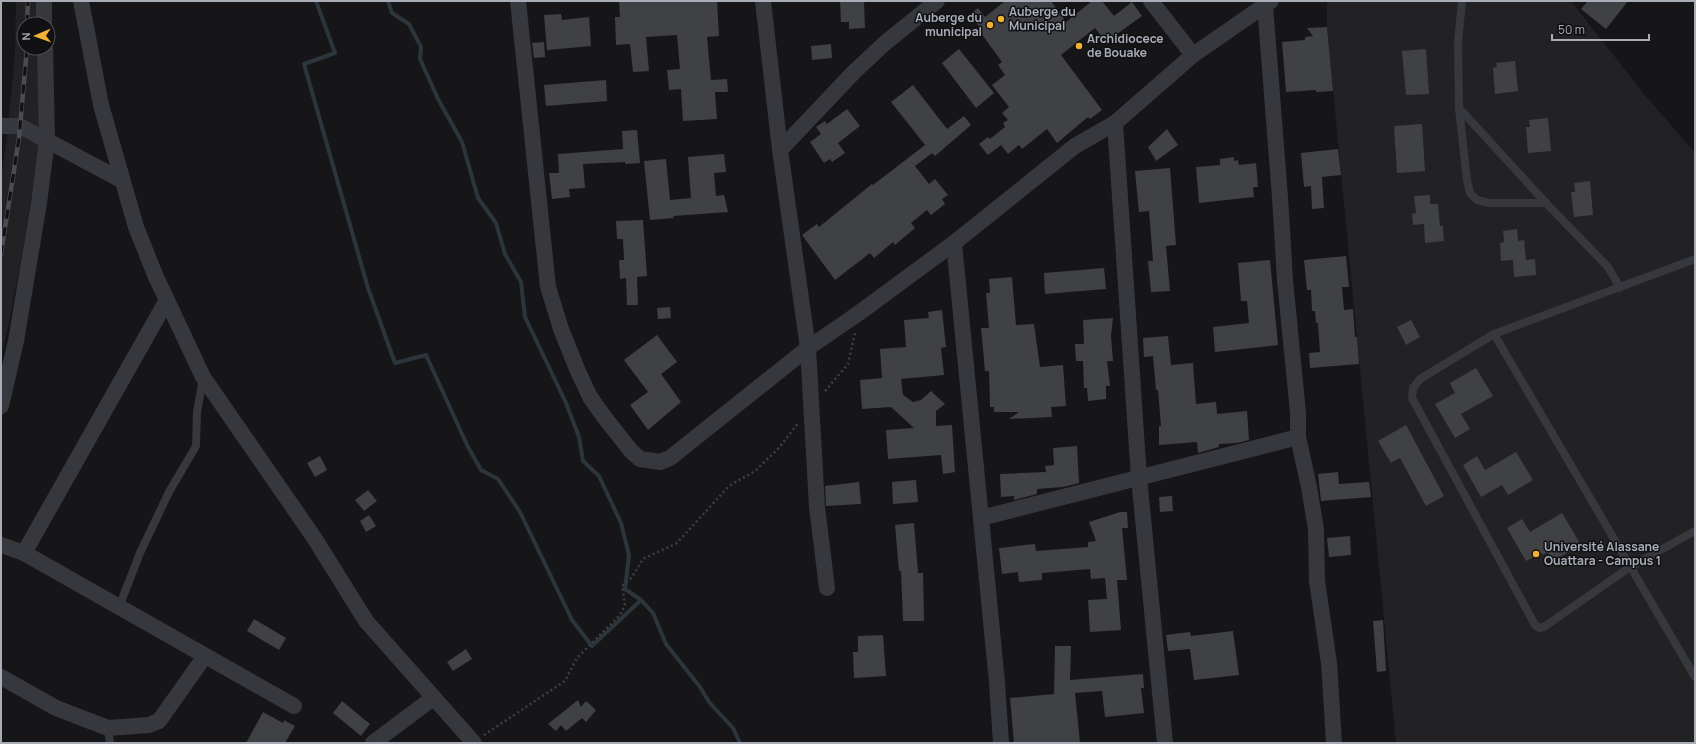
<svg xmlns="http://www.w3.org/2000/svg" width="1696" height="744" font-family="Manrope,sans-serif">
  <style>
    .built { fill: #222225 }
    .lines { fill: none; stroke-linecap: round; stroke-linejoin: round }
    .stream { stroke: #2c353c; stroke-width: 4 }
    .building { fill: #404145 }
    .path { stroke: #3d3f44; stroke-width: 2.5; stroke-dasharray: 2 3; stroke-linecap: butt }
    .lane { stroke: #37383d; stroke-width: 8 }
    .street { stroke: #37383d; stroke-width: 16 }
    .rail-casing { stroke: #4a4c52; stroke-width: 4.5 }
    .rail { stroke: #111113; stroke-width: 3; stroke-dasharray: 9; stroke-linecap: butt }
    .poi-dot { fill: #f2b134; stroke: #111113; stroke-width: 1.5 }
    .labels { text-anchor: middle; stroke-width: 3; stroke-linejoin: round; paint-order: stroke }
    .poi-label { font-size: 12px; font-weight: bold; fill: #a8adb8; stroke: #111113; text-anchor: start }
  </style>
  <rect width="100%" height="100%" fill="#161618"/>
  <!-- built -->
  <g class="built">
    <path d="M16 1H49L48 43V24H24V48H48L40 141 23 250 7 332 1 354V179L7 137 15 53Z"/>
    <path d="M1327 1H1571L1644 94 1695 153V743H1396L1327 27Z"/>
  </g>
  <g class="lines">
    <!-- stream -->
    <g class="stream">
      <path d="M316 1 335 53 304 64 368 288 395 363 426 355 468 447 481 470 498 479 520 512 572 620 592 646 641 600"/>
      <path d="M388 1 392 13 409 24 421 47 420 59 438 99 462 142 478 198 496 223 505 254 521 282 525 317 566 403 579 437 583 461 599 476 621 523 629 555 625 589 641 600 653 613 666 644 700 687 709 702 733 728 740 743"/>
    </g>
  </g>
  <!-- building -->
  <g class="building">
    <path d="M619 1H717L719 36 707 37 711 80 727 79 728 92H715L717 119 683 121 681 89 669 90 667 70 680 69 677 35 646 37 649 71 633 72 630 44 616 45 615 17H620Z"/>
    <path d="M840 1H864L865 28 849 29V22H841Z"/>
    <path d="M1005 1H1051L1066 22 1092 1H1102L1114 16 1132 2 1142 16 1106 42 1095 28 1061 55 1102 110 1090 119 1088 117 1057 143 1047 129 1022 149 1019 145 1008 154 1001 145 988 155 979 144 988 137 990 139 1005 127 1003 123 1008 120 1002 113 1009 107 992 85 1005 75 998 65 1002 62 978 29 980 28 970 14 978 8 985 17Z"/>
    <path d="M1588 1H1628L1606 29 1581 9Z"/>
    <path d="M561 14 562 20 589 17 591 46 547 50 544 15Z"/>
    <path d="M1327 27 1333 91 1316 92V90L1286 92 1282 42 1305 40V37L1313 36 1307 28Z"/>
    <path d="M544 42 545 57 534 58 532 43Z"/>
    <path d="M831 44 832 58 812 60 811 46Z"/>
    <path d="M959 49 994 93 976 108 942 63Z"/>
    <path d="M1426 49 1429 94 1406 95 1402 51Z"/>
    <path d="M1515 61 1518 91 1495 94 1493 68 1497 67 1496 63Z"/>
    <path d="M606 80 607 101 546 106 544 85Z"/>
    <path d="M913 85 947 129 964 116 971 125 935 156 932 153 915 166 929 184 935 179 948 195 942 199 945 204 931 215 927 210 911 223 915 228 895 245 893 242 874 258 870 253 835 280 802 235 817 224 819 227 872 184 873 185 925 145 891 102Z"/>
    <path d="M847 109 860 126 838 143 845 153 832 162 830 159 824 163 810 142 821 134 816 127 825 121 827 124Z"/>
    <path d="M1548 118 1551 151 1528 153 1526 127H1530L1529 120Z"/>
    <path d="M1422 124 1425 171 1397 173 1394 126Z"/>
    <path d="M1167 129 1178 145 1156 161 1148 147Z"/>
    <path d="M637 130 640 163 625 164V162L583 164 585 188 569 189 570 197 552 199 549 173H559L558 154 623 149 622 131Z"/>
    <path d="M1338 149 1341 175 1322 177 1324 208 1312 209 1311 186 1304 187 1301 153Z"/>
    <path d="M724 154 726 172 714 173 716 196 724 195 728 212 673 216 674 218 650 220 644 161 666 159 670 200 691 198 688 157Z"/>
    <path d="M1234 157V161L1238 160 1239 165 1256 163 1258 187H1253L1254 197 1199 203 1196 167 1220 165V159Z"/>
    <path d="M1170 168 1176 245 1166 246 1170 291 1151 292 1148 261H1153L1149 211 1139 212 1135 171Z"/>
    <path d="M1590 181 1593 215 1574 217 1571 192H1575L1574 183Z"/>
    <path d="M1430 195V204H1438L1440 226H1443L1444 241 1425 243 1424 224 1413 225 1412 214 1416 213 1414 196Z"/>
    <path d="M643 220 647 276 637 277 638 305H627L626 278 620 279 619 260H624L623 239H617L616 221Z"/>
    <path d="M1517 229 1518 241 1524 240 1526 260 1535 259 1536 275 1514 277 1513 260 1501 261 1500 243 1504 242 1503 231Z"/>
    <path d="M1346 256 1349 287H1342L1344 310 1353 309 1355 337H1357L1359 364 1310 368 1309 353 1320 352 1318 323H1316L1315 311H1312L1311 290H1307L1304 260Z"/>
    <path d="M1270 260 1278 345 1215 352 1213 327 1249 323 1247 301H1241L1238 263Z"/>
    <path d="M1104 268 1106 289 1045 294 1044 273Z"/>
    <path d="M1012 277 1016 325 1034 324 1040 367 1063 365 1066 406 1051 407 1052 417 1009 419 1019 412H994V407H990L989 371H985L981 328H989L986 293H990L989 279Z"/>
    <path d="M670 307 671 318 658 319 657 308Z"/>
    <path d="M942 310 946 347 941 348 944 375 901 379 903 395 913 402 921 400 931 391 945 404 936 411V426L952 425 955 472 943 474 941 455 888 459 886 430 914 428 891 407 862 409 860 380 882 378 880 349 906 347 904 320 929 318 928 312Z"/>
    <path d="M1113 318 1111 336 1113 361H1107L1110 386H1106V399L1088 401 1087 388H1084L1083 361H1076L1075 344H1084L1083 320Z"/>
    <path d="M1411 320 1420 337 1406 345 1397 327Z"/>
    <path d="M657 335 677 362 661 374 681 402 648 430 630 405 648 392 624 360Z"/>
    <path d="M1168 336 1171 365 1193 363 1196 404 1216 402 1217 414 1247 411 1249 440 1237 443 1219 444V447L1198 453 1197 442 1159 445V426H1161L1158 390H1156L1153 356 1144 357 1143 338Z"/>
    <path d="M1476 368 1493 396 1461 414 1470 429 1455 438 1435 404 1455 393 1450 383Z"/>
    <path d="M1406 425 1444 496 1426 506 1400 458 1391 463 1378 441Z"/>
    <path d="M1077 446 1079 483 1063 487 1037 489V494L1014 500V496L1001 497 1000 474 1046 472 1045 466 1054 465 1053 448Z"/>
    <path d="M1516 452 1533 480 1508 495 1502 485 1481 497 1463 465 1477 456 1485 470Z"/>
    <path d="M320 456 327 470 315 477 307 463Z"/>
    <path d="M1338 472 1339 484 1369 482 1371 497 1321 501 1318 474Z"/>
    <path d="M916 480 918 502 893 504 892 482Z"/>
    <path d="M859 482 861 504 826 506 825 486Z"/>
    <path d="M368 490 377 501 364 511 355 500Z"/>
    <path d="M1172 496 1173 511 1160 512 1159 497Z"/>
    <path d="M1120 512H1127L1128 528H1122L1127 580H1117L1121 630 1090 632 1088 600 1107 599 1105 578 1091 579 1090 569 1042 573V580L1019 582 1018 572 1002 574 999 548 1035 544 1036 551 1088 547V542L1096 541 1089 522Z"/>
    <path d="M1562 513 1581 545 1553 561 1547 552 1543 555 1542 553 1526 561 1507 528 1522 519 1530 532Z"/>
    <path d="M369 515 376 526 366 532 360 521Z"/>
    <path d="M914 523 918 573H923L924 621H903L901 571H899L895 525Z"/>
    <path d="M1350 536 1351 555 1329 557 1327 538Z"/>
    <path d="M254 619 286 638 279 650 247 631Z"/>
    <path d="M1383 620 1386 671 1377 672 1373 621Z"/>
    <path d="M1233 631 1239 675 1194 680 1190 649 1168 651 1166 635 1190 632 1191 636Z"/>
    <path d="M883 635 886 676 854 678 853 652H858V636Z"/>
    <path d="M1055 646H1071L1070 680 1143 674 1144 688H1141L1144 713 1105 717 1102 691 1075 693 1080 743H1014L1010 698 1054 694Z"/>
    <path d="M466 649 472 659 453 671 447 662Z"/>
    <path d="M578 700 581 707 586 701 596 710 586 722 582 718 566 731 561 725 556 731 548 724Z"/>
    <path d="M342 701 370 724 361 736 333 713Z"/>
    <path d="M263 712 283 723 284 720 295 726 285 743H246Z"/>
  </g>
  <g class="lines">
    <!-- path -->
    <g class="path">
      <path d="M825 391 848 364 855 333"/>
      <path d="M484 735 565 681 577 658 620 615 625 606 622 586 632 577 643 559 677 543 729 486 755 471 778 449 799 422"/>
    </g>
    <!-- lane -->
    <g class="lane">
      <path d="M1462 1 1458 42 1459 108 1467 180 1470 193 1477 200 1489 203H1546"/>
      <path d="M1459 108 1546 203 1608 267 1620 288"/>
      <path d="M1695 259 1494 334 1420 379 1413 388 1412 398 1535 625 1539 628 1544 627 1630 567 1695 531"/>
      <path d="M1494 334 1695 677"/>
      <path d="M119 607 140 553 169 492 196 446 197 412 203 379"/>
      <path d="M108 728 110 743"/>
    </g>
    <!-- street -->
    <g class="street">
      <path d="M44 1V24"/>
      <path d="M81 1 101 105 136 227 156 277 203 377 315 539 366 621 474 743"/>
      <path d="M518 1 548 287 561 329 577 369 590 397 605 418 631 451 640 459 660 462 670 458 808 348 859 313 954 243 1075 146 1115 123 1193 55 1271 1"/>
      <path d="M763 1 780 150 808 348 817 507 827 588"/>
      <path d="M1151 1 1193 55"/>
      <path d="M1265 5 1280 197 1285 280 1298 413V437L1309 487 1316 529 1317 581 1329 663 1334 743"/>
      <path d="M1115 123 1139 478 1165 743"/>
      <path d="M1 126H20L121 180"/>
      <path d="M780 150 854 72 885 43 937 1"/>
      <path d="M954 243 997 682 1001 743"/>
      <path d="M1 406 16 341 39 203 47 140 45 48"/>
      <path d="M981 518 1298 437"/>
      <path d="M1 545 24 553 294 706"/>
      <path d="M24 553 167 300"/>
      <path d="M1 677 56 708 108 728 149 725 159 721 205 656"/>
      <path d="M373 743 433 698"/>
    </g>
    <defs>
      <g id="rail">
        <path d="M27 24 28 1"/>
        <path d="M1 254 19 138 27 48"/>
      </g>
    </defs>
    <!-- rail casing -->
    <use href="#rail" class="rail-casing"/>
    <!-- rail -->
    <use href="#rail" class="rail"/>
  </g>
  <!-- markers -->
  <g class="poi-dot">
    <circle cx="1001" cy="19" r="4"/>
    <circle cx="990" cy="25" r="4"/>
    <circle cx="1079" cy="46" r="4"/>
    <circle cx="1536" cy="554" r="4"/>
  </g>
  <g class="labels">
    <!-- poi labels -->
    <g class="poi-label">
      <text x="1009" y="16">Auberge du<tspan x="1009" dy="14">Municipal</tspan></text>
      <text x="982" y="22" text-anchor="end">Auberge du<tspan x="982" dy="14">municipal</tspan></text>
      <text x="1087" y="43">Archidiocece<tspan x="1087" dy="14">de Bouake</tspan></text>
      <text x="1544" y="551">Université Alassane<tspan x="1544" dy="14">Ouattara - Campus 1</tspan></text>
    </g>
  </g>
  <!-- border -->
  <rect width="1696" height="744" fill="none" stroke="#a8adb8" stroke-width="4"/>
  <!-- north arrow -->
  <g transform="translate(36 36) rotate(268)"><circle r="19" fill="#111113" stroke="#4d4f55"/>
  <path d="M0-3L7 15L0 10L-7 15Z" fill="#f2b134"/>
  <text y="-6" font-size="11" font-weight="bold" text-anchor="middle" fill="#a8adb8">N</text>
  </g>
  <!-- scale -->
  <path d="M1552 34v6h97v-6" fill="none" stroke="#a8adb8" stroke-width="2"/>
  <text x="1558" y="34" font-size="12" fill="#a8adb8" stroke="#111113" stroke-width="3" paint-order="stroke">50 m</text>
</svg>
